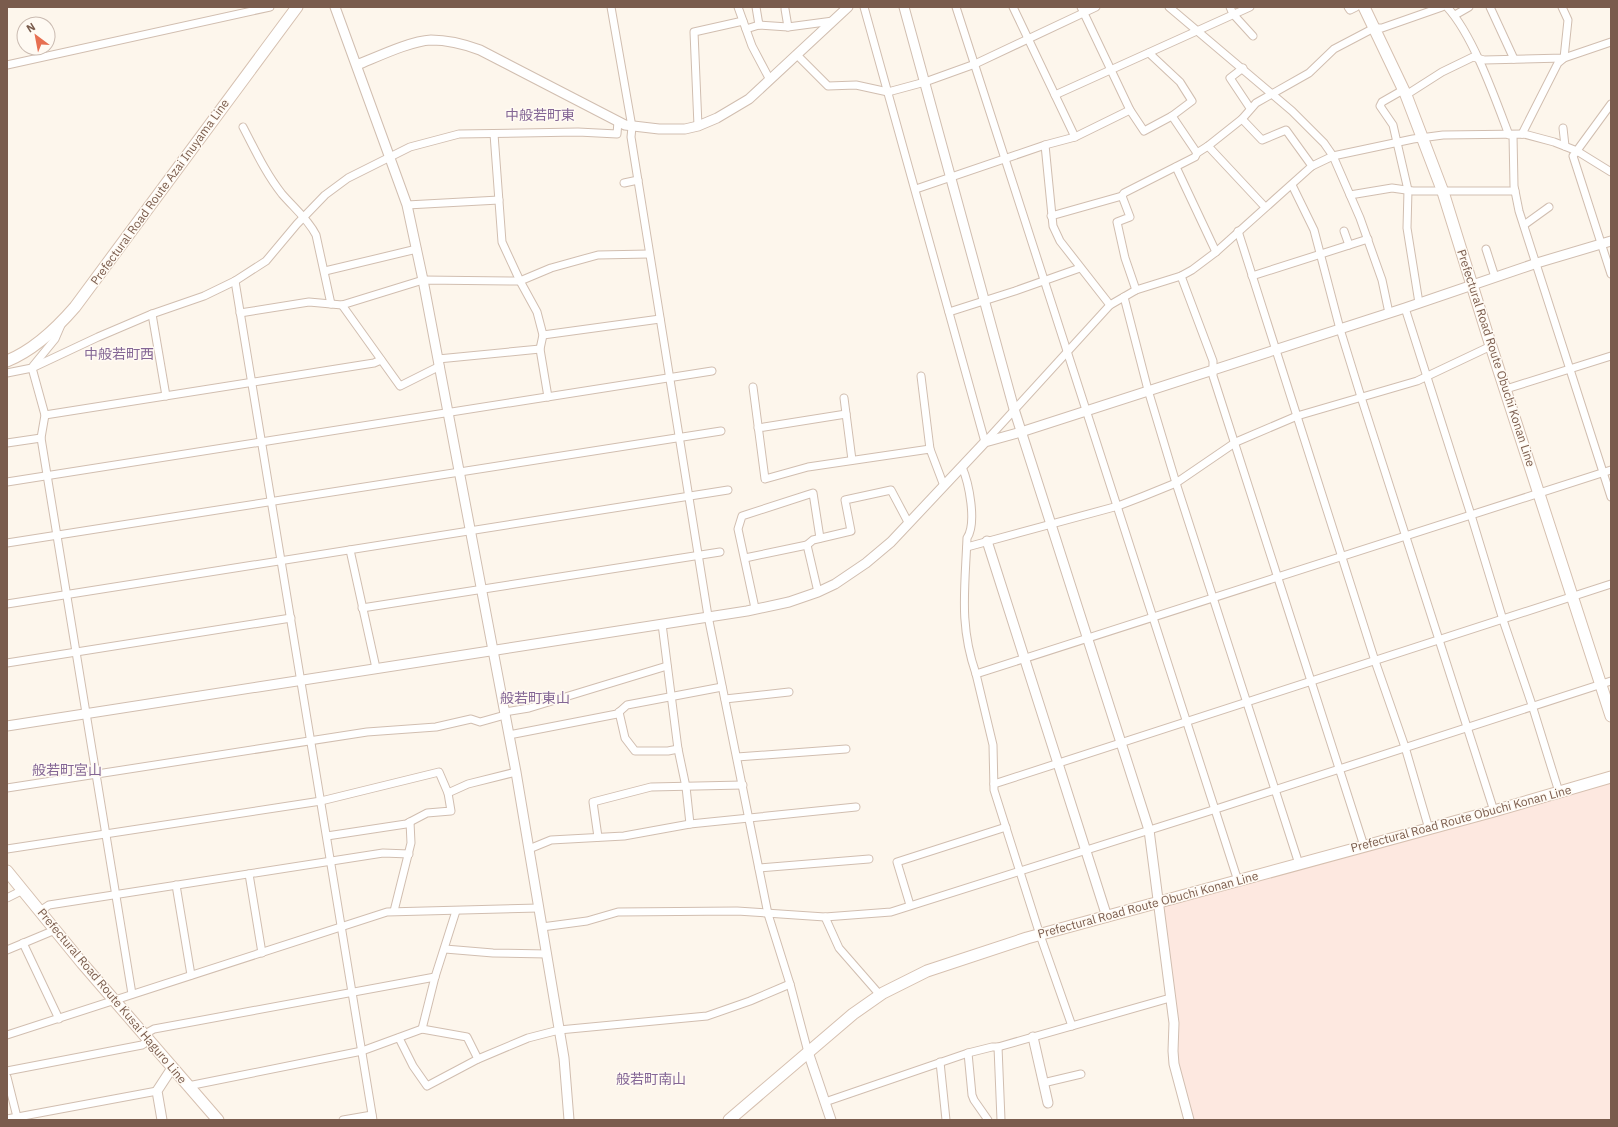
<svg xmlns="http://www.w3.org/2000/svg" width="1618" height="1127" font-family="'IBM Plex Sans','Noto Sans JP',sans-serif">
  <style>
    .commercial { fill: #fde8e0 }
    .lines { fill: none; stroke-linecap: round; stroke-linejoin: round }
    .minor-casing { stroke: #d1beb0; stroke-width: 9 }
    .tertiary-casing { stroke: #d1beb0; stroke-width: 11 }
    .secondary-casing { stroke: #d6c0b0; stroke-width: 13 }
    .minor { stroke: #fff; stroke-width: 7 }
    .tertiary { stroke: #fff; stroke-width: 9 }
    .secondary { stroke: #fff; stroke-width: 11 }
    .labels { text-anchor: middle; stroke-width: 3; stroke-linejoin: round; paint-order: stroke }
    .street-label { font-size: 12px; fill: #7a5c4d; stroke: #fffaf3 }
    .quarter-label { font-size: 14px; fill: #846695; stroke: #fffaf3 }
  </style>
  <rect width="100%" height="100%" fill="#fdf6ec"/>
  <!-- commercial -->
  <path class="commercial" d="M1611 777V1120H1189L1178 1084 1158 902Z"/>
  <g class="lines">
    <defs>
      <g id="minor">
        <path d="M611 7 632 127 631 137 708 616 768 914 790 984 808 1052"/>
        <path d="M738 7 752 46 770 80"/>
        <path d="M756 7 759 25"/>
        <path d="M864 7 985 442 1110 305 1136 290 1181 276 1192 270 1216 252 1312 166 1333 156 1413 139 1443 135 1524 134 1554 142 1577 151 1611 172"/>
        <path d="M956 7 1238 881"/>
        <path d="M1013 7 1075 137"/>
        <path d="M1081 7 1130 110 1144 131 1172 116 1192 101 1180 82 1149 53"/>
        <path d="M1169 7 1292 111 1324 143 1333 156 1360 218 1382 280 1389 313"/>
        <path d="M1230 7 1233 14 1253 36"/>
        <path d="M1348 7 1350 10 1356 7"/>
        <path d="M1447 7C1473 35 1495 98 1509 135"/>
        <path d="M1490 7 1514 59"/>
        <path d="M785 9 788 27"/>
        <path d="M1455 15 1469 7"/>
        <path d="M746 29 759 25 788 27 833 21"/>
        <path d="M797 55 828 86 856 85 888 92 925 82 975 64 1096 7"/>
        <path d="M7 65 270 7"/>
        <path d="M1243 68 1230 78 1250 108"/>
        <path d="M1403 90 1382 102 1380 106 1393 125 1408 190 1407 228 1419 303"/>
        <path d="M1055 95 1250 7"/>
        <path d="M1406 95 1442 72 1473 57 1484 60 1564 58 1611 42"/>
        <path d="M1611 104 1573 156 1611 274"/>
        <path d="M1172 116 1197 153"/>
        <path d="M1242 119 1262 140 1286 130 1312 166"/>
        <path d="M698 126 694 32 743 21"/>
        <path d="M243 127C255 150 266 174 282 194 294 208 308 219 316 235L331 304"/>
        <path d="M1563 128 1565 146"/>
        <path d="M494 134 502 242 520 281 537 312 543 335 540 349 548 397"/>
        <path d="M1522 134 1558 63 1564 58 1568 20 1562 7"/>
        <path d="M1513 135 1514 186 1519 211 1611 497"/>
        <path d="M1045 145 1053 226 1060 241 1110 305"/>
        <path d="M1208 146 1242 119 1256 103 1309 73 1334 49 1374 28H1382L1442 7"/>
        <path d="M1176 167 1216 252"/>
        <path d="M624 183 638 180"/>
        <path d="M1292 185 1314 230 1340 329 1361 397 1494 811"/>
        <path d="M916 189 1045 145 1075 137 1130 110"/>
        <path d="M1350 195 1392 188 1413 191H1515"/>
        <path d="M1122 196 1130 217 1117 222 1125 258 1136 290"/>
        <path d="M407 205 499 200"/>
        <path d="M1051 216 1122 196 1124 193 1195 157 1197 153 1208 146 1265 207"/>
        <path d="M1524 225 1549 207"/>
        <path d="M1238 231 1375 661 1405 747 1429 829"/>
        <path d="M1344 231 1349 245"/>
        <path d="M1486 249 1495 277"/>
        <path d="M325 271 417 249"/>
        <path d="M1181 276 1213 361V376L1364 846"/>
        <path d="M1252 276 1368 239"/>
        <path d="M235 281 373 1120"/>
        <path d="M1124 297 1148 390 1176 483 1299 864"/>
        <path d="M342 305 400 386 440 366"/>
        <path d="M1405 308 1471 515 1503 620 1532 705 1559 792"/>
        <path d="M949 312 1015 291 1080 268"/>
        <path d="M240 313 309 302 342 305 423 280 520 281 551 268 598 255 649 254"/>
        <path d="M152 314 166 396"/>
        <path d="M543 335 660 319"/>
        <path d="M438 359 540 349"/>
        <path d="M33 366 55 339 61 325"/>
        <path d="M32 368 45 415 41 438 132 994"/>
        <path d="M7 373 32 368 98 337 152 314 204 296 235 281 266 261 297 224 325 195 348 178 410 147 459 134 578 132 617 134 618 121"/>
        <path d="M921 376 930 449"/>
        <path d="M753 387 765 479 808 467 930 449 944 486"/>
        <path d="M1506 389 1611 356"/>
        <path d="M844 398 852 460"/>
        <path d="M45 415 374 363 381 360"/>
        <path d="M758 428 846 414"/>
        <path d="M7 443 41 438"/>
        <path d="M962 467C969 483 977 523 967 538 965 589 959 625 976 674"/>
        <path d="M7 482 712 371"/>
        <path d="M7 543 721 431"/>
        <path d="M807 545 818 592"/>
        <path d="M967 547 1118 506 1144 496 1176 483 1236 442 1297 416 1417 381 1491 346"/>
        <path d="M350 550 376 668"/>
        <path d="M745 558 807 545 813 540 851 531 845 500 891 490 908 522"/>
        <path d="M7 604 728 490"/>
        <path d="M362 608 720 552"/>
        <path d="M755 608 738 529 742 516 813 493 820 538"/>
        <path d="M662 624 678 749 686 787 690 824"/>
        <path d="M7 663 291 618"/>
        <path d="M725 699 789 692"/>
        <path d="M505 712 529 708 667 666"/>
        <path d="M619 712 625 738 635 751H668L678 749"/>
        <path d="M509 735 617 714 627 705 722 687"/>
        <path d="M737 757 846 749"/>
        <path d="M994 784 1611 584"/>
        <path d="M7 788 367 732 436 727 471 719 480 722 505 715"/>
        <path d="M327 836 406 824 427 813 451 811 448 793 468 784 516 772"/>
        <path d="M598 837 593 802 651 787 743 785"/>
        <path d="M7 849 321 801 439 772 448 793"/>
        <path d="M529 849 551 840 624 836 690 824 856 807"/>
        <path d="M759 868 869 859"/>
        <path d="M249 874 262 953"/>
        <path d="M176 885 191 975"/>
        <path d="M7 898 23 890"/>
        <path d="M910 905 897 862 1006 827"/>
        <path d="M40 911 49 905 383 853 409 854"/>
        <path d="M394 911 411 843 410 822"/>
        <path d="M825 917 839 948 880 995"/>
        <path d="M542 927 587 921 618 912 737 911 825 917 891 912 1216 809 1611 681"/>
        <path d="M23 943 59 1019"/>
        <path d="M445 949 493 953 547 954"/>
        <path d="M7 950 55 930"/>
        <path d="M1072 1026 1040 935 994 790 993 745 976 674 1611 470"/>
        <path d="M422 1029 435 977 456 911"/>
        <path d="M7 1035 387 912 539 908"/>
        <path d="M143 1035 154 1029 435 977"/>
        <path d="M399 1038 413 1066 427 1086 478 1059"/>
        <path d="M998 1047 1001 1120"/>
        <path d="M968 1053 972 1095 974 1100 988 1120"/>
        <path d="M940 1062 946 1120"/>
        <path d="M7 1071 142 1045 148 1041"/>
        <path d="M7 1077 17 1117"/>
        <path d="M1043 1083 1081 1074"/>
        <path d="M188 1086 362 1051 422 1029 467 1037 478 1059 528 1038 559 1030 707 1016 750 1001 790 984"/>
        <path d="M825 1102 968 1053 992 1047H998L1170 998"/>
        <path d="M7 1119 157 1091"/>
        <path d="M343 1120 372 1115"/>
      </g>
      <g id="tertiary">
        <path d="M335 7 407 205 423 280 516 772 564 1058 569 1120"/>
        <path d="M904 7 1014 409 1149 830 1174 1023 1173 1051 1174 1064 1189 1120"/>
        <path d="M357 65C377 57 410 41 431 40 448 40 464 44 480 50L625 125 659 129H685L698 126 717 118 749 99 848 7"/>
        <path d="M987 541 1107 917"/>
        <path d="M7 726 747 611 789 602 818 592 835 584 866 563 891 542 985 442 1021 432 1405 308 1537 263 1611 241"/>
        <path d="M1033 1037 1048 1103"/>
        <path d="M808 1052 831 1120"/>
        <path d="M162 1120 157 1091 172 1068"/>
      </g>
      <g id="secondary">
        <path d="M1364 7 1406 95 1443 192 1491 346 1611 716"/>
        <path d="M7 361C34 350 56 329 75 307L297 7"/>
        <path d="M7 871 82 963 218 1120"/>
        <path d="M729 1120 853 1014 883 993 927 971 1027 938 1494 811 1611 777"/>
      </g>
    </defs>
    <!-- minor casing -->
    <use href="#minor" class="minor-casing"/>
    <!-- tertiary casing -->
    <use href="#tertiary" class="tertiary-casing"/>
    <!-- secondary casing -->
    <use href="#secondary" class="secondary-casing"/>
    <!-- minor -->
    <use href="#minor" class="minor"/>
    <!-- tertiary -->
    <use href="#tertiary" class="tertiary"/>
    <!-- secondary -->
    <use href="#secondary" class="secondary"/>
  </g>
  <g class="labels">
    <!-- street labels -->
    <g class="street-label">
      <text transform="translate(160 192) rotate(-54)" y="4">Prefectural Road Route Azai Inuyama Line</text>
      <text transform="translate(1496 358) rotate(72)" y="4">Prefectural Road Route Obuchi Konan Line</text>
      <text transform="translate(1461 819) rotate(-15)" y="4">Prefectural Road Route Obuchi Konan Line</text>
      <text transform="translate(1148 905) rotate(-15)" y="4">Prefectural Road Route Obuchi Konan Line</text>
      <text transform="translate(112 996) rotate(50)" y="4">Prefectural Road Route Kusai Haguro Line</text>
    </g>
    <!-- quarter labels -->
    <g class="quarter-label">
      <text x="540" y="120">中般若町東</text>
      <text x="119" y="359">中般若町西</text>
      <text x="535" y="703">般若町東山</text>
      <text x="67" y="775">般若町宮山</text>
      <text x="651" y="1084">般若町南山</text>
    </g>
  </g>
  <!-- border -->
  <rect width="1618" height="1127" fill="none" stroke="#7a5c4d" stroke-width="16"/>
  <!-- north arrow -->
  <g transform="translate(36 36) rotate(328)"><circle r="19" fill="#fffaf3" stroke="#cabbb1"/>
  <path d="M0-3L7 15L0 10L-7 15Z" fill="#e76f51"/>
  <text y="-6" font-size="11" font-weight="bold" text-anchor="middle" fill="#7a5c4d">N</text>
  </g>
</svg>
